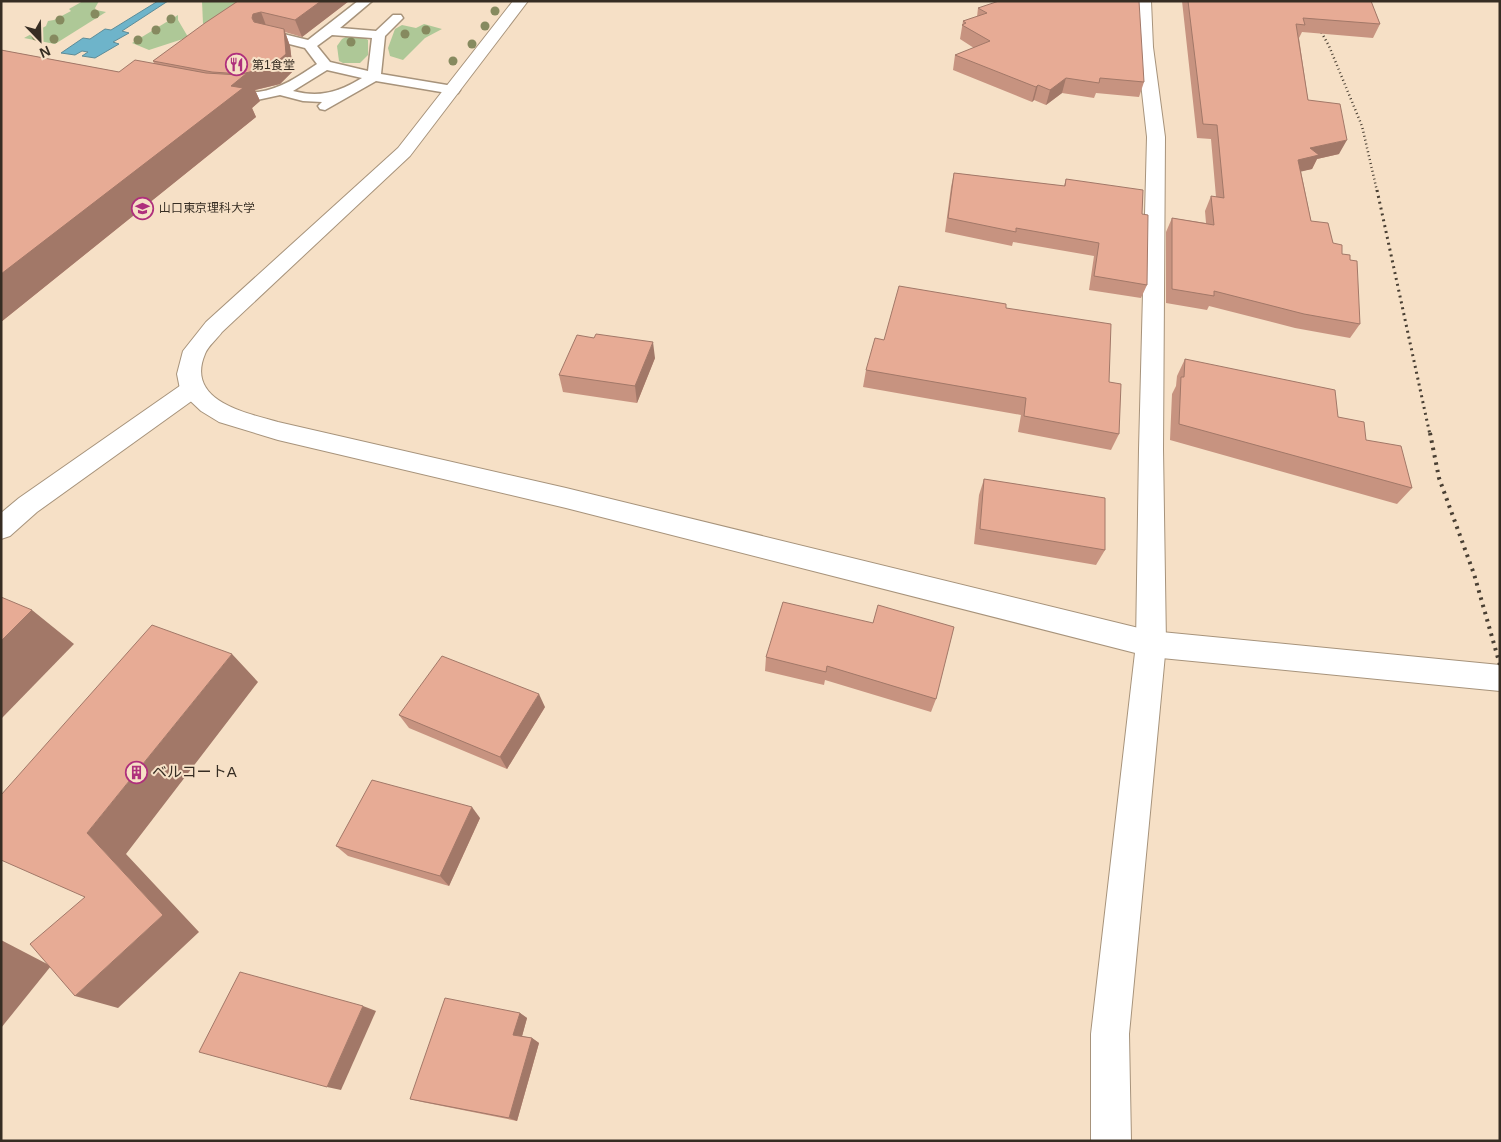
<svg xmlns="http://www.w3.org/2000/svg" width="1501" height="1142" font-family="Helvetica,'Noto Sans JP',sans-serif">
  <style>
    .green { fill: #aec897 }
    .water { fill: #6eb4ca; stroke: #5d8c98 }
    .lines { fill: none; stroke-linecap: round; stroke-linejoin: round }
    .lane-casing { stroke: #a7937b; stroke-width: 3 }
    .street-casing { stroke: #a7937b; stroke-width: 2 }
    .secondary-casing { stroke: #a7937b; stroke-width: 2 }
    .lane { fill: #fff; fill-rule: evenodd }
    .street { fill: #fff; fill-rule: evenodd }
    .secondary { fill: #fff; fill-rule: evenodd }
    .rail-far2 { stroke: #493f33; stroke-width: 2.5; stroke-dasharray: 1 3; stroke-linecap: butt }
    .rail-far1 { stroke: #493f33; stroke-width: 3; stroke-dasharray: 2 4; stroke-linecap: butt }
    .rail { stroke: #493f33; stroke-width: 4; stroke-dasharray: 2.5 5; stroke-linecap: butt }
    .tree { fill: #868a5f }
    .wall { fill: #c79380 }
    .shaded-wall { fill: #a27868 }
    .building { fill: #e7ab95; stroke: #a27868 }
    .labels { text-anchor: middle; stroke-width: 4; stroke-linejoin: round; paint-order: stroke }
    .far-poi-label { font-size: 12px; fill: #362d23; stroke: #f6e0c6; text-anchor: start }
    .poi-label { font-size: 15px; fill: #362d23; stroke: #f6e0c6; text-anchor: start }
  </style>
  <rect width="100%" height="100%" fill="#f6e0c6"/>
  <!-- green -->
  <g class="green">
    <path d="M83 1H99L95 8 96 10 106 12 55 44 24 38 46 26 48 21 54 20 71 11 69 9Z"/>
    <path d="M202 1H250L203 24Z"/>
    <path d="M178 15V20L188 37 186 38 149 50 132 43Z"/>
    <path d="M424 24 442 29 425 38 403 60 390 56 388 48 395 29 402 25 416 28Z"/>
    <path d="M348 36H361L368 40V55L360 63H343L339 61 337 46 342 39Z"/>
  </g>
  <!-- water -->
  <path class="water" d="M158 1H168L122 31 129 33 113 42 119 44 95 58 82 56 88 52 82 51 75 55 61 53 83 38 90 39 105 29 111 30Z"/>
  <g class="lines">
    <defs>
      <path id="lane" d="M358 1H372L340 28 376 31 393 15H401L403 18 385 36 381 74 453 86 458 87 460 90 458 93 453 94 376 81 325 110 320 109 318 106 322 102 303 101 280 95 257 100 223 99 221 96C227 88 248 93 258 92 281 89 299 76 317 64L305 48 262 37 261 34 262 31 267 30 308 40ZM332 35 372 38 368 71 330 62 317 46ZM327 70 362 78C339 92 320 98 293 91Z"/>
      <g id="street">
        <path d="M1135 1H1151L1153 47 1165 137 1163 449 1166 644 1129 1034 1131 1141H1091V1034L1136 644 1139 449 1147 137 1137 47Z"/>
        <path d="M192 381 200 383 204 389 200 395 37 512 10 536 1 539V513L19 498 184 383Z"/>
      </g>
      <path id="secondary" d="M513 1H528L410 156 222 332C217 339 208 346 205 354 185 401 246 413 278 422L566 488 1151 631 1500 665V691L1151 657 566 508 278 440 219 422 201 411 184 395 180 389 177 374 183 351 206 322 398 148Z"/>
    </defs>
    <!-- lane casing -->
    <use href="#lane" class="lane-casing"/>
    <!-- street casing -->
    <use href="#street" class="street-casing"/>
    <!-- secondary casing -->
    <use href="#secondary" class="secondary-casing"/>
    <!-- lane -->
    <use href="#lane" class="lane"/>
    <!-- street -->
    <use href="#street" class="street"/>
    <!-- secondary -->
    <use href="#secondary" class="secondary"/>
    <!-- rail-far2 -->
    <path class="rail-far2" d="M1304 1 1329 46 1362 126 1377 191"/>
    <!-- rail-far1 -->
    <path class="rail-far1" d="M1377 190 1430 435"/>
    <!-- rail -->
    <path class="rail" d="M1430 433 1439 478 1474 574 1500 665"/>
  </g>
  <!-- trees -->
  <g class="tree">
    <circle cx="495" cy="11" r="4.5"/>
    <circle cx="95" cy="14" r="4.5"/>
    <circle cx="171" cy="19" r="4.5"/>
    <circle cx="60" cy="20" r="4.5"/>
    <circle cx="485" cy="26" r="4.5"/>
    <circle cx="156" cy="30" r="4.5"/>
    <circle cx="426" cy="30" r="4.5"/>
    <circle cx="405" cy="34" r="4.5"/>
    <circle cx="36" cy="36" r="4.5"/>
    <circle cx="54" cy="39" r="4.5"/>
    <circle cx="138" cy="40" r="4.5"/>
    <circle cx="351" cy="42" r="4.5"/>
    <circle cx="472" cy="44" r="4.5"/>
    <circle cx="453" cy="61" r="4.5"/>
  </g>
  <!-- wall -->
  <g class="wall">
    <path d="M238 1H349L302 37 285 32 290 46 293 71 280 84 255 90 260 101 252 108 256 117 1 322V50L119 72 154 63 153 61Z"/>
    <path d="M1182 1H1371L1380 24 1373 38 1302 32 1299 38 1308 100 1339 154 1317 159 1312 169 1301 171 1311 221 1342 254 1350 260 1360 324 1350 338 1295 328 1209 306 1207 310 1166 303V232L1172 218 1206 223 1205 211 1211 196 1216 197 1211 139 1197 138Z"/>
    <path d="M978 8 1144 82 1139 97 1096 93 1094 98 1062 93 1046 105 1034 100 1032 102 953 70 955 55 974 48 960 39 963 21 977 17Z"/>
    <path d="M954 173 1064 186 1066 179 1142 214 1147 285 1141 298 1089 290 1094 256 1013 242 1012 246 945 232 951 187Z"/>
    <path d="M1006 308 1109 382 1119 434 1111 450 1018 432 1021 415 863 387 866 370Z"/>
    <path d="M655 358 637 403 563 392 559 375Z"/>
    <path d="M1185 359 1338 417 1366 440 1412 488 1397 504 1170 440 1172 394 1176 386 1177 376Z"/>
    <path d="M984 479 1105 550 1096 565 974 544 979 495Z"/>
    <path d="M873 623 936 699 931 712 825 680 824 685 765 671 766 657Z"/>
    <path d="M545 707 507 769 409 728 399 715Z"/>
    <path d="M480 818 449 886 348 856 336 846Z"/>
    <path d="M520 1013 527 1018 522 1036 532 1038 539 1043 517 1121 422 1102 410 1099Z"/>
  </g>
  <!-- shaded-wall -->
  <g class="shaded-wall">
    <path d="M321 1H349L302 37 295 20Z"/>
    <path d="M261 12 267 28 260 30 252 18 253 14Z"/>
    <path d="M284 29 290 46 293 71 280 84 255 90 260 101 252 108 256 117 1 322V274L231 86Z"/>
    <path d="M1066 78 1062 93 1046 105 1050 90Z"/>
    <path d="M1038 85 1034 100 1032 102 1036 87Z"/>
    <path d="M1347 140 1339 154 1317 159 1312 169 1291 174 1298 160 1310 148Z"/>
    <path d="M653 342 655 358 637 403 635 386Z"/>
    <path d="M32 610 74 644 1 719V641Z"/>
    <path d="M232 654 258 682 126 854 199 932 118 1008 75 996 163 915 87 833Z"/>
    <path d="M539 694 545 707 507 769 500 757Z"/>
    <path d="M472 807 480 818 449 886 440 876Z"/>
    <path d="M1 940 51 966 1 1028Z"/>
    <path d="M363 1006 376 1011 341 1090 327 1087Z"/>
    <path d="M520 1013 527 1018 521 1040 513 1035Z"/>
    <path d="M532 1038 539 1043 517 1121 509 1118Z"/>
  </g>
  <!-- building -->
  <g class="building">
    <path d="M238 1H321L295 20 261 12 253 14 252 18 254 22 284 29 286 54 272 66 242 74 212 72 153 61 205 23Z"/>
    <path d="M999 1H1139L1144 82 1100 78 1099 83 1066 78 1050 90 1038 85 1036 87 955 55 990 41 962 25 966 23 963 21 987 13 978 8Z"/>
    <path d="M1188 1H1371L1380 24 1303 18 1305 25 1296 24 1308 100 1340 104 1347 140 1310 148 1319 155 1298 160 1311 221 1328 223 1333 243 1342 245V254L1350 255V260L1357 261 1360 324 1304 314 1214 291V296L1172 289V218L1214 225 1211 196 1224 198 1217 125 1203 124Z"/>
    <path d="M1 50 119 72 135 60 206 73 239 75 247 73 231 86 243 88 1 274Z"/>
    <path d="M954 173 1065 186 1066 179 1143 190 1142 214 1148 215 1147 285 1094 276 1099 243 1016 228V232L948 218Z"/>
    <path d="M899 286 1006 304V308L1111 324 1109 382 1121 384 1119 434 1024 416 1026 398 866 370 875 338 884 340Z"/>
    <path d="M596 334 653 342 635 386 559 375 577 335 594 338Z"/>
    <path d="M1185 359 1335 390 1338 417 1364 422 1366 440 1401 446 1412 488 1179 424 1181 377H1184Z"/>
    <path d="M984 479 1105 498V550L980 529Z"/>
    <path d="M1 597 32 610 1 641Z"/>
    <path d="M783 602 873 623 878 605 954 627 936 699 827 666 826 672 766 657Z"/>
    <path d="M152 625 232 654 87 833 163 915 75 996 30 944 85 897 1 860V795Z"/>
    <path d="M442 656 539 694 500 757 399 715Z"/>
    <path d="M372 780 472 807 440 876 336 846Z"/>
    <path d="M240 972 363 1006 327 1087 199 1052Z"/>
    <path d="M445 998 520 1013 513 1035 532 1038 509 1118 410 1099Z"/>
  </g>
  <!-- icons -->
  <defs>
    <symbol id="restaurant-ring" viewBox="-11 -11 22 22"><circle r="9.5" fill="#f6e0c6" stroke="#af2f7c" stroke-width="1.5"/><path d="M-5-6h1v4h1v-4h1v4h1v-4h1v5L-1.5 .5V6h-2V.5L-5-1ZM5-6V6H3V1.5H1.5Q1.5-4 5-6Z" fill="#af2f7c"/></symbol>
    <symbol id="university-ring" viewBox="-11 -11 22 22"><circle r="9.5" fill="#f6e0c6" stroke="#af2f7c" stroke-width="1.5"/><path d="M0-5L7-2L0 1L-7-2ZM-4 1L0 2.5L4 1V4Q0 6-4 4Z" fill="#af2f7c"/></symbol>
    <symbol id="building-ring" viewBox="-11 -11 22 22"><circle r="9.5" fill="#f6e0c6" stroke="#af2f7c" stroke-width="1.5"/><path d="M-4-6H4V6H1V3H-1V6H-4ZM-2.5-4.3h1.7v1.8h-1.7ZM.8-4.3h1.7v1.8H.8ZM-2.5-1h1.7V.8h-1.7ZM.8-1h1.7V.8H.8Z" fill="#af2f7c"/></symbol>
  </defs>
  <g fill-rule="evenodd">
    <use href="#restaurant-ring" x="224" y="52" width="25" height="25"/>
    <use href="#university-ring" x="130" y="196" width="25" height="25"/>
    <use href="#building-ring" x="124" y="760" width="25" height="25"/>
  </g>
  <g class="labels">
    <!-- far-poi labels -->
    <g class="far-poi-label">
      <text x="252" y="69">第1食堂</text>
      <text x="159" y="212">山口東京理科大学</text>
    </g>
    <!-- poi labels -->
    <g class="poi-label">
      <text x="152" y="777">ベルコートA</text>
    </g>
  </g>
  <!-- border -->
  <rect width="1501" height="1142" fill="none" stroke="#362d23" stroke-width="5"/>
  <!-- north arrow -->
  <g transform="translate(40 40) rotate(157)" stroke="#f6e0c6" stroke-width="4" paint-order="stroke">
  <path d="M0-4L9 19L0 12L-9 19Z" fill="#362d23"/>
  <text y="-8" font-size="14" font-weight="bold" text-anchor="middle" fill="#362d23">N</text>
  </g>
</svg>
